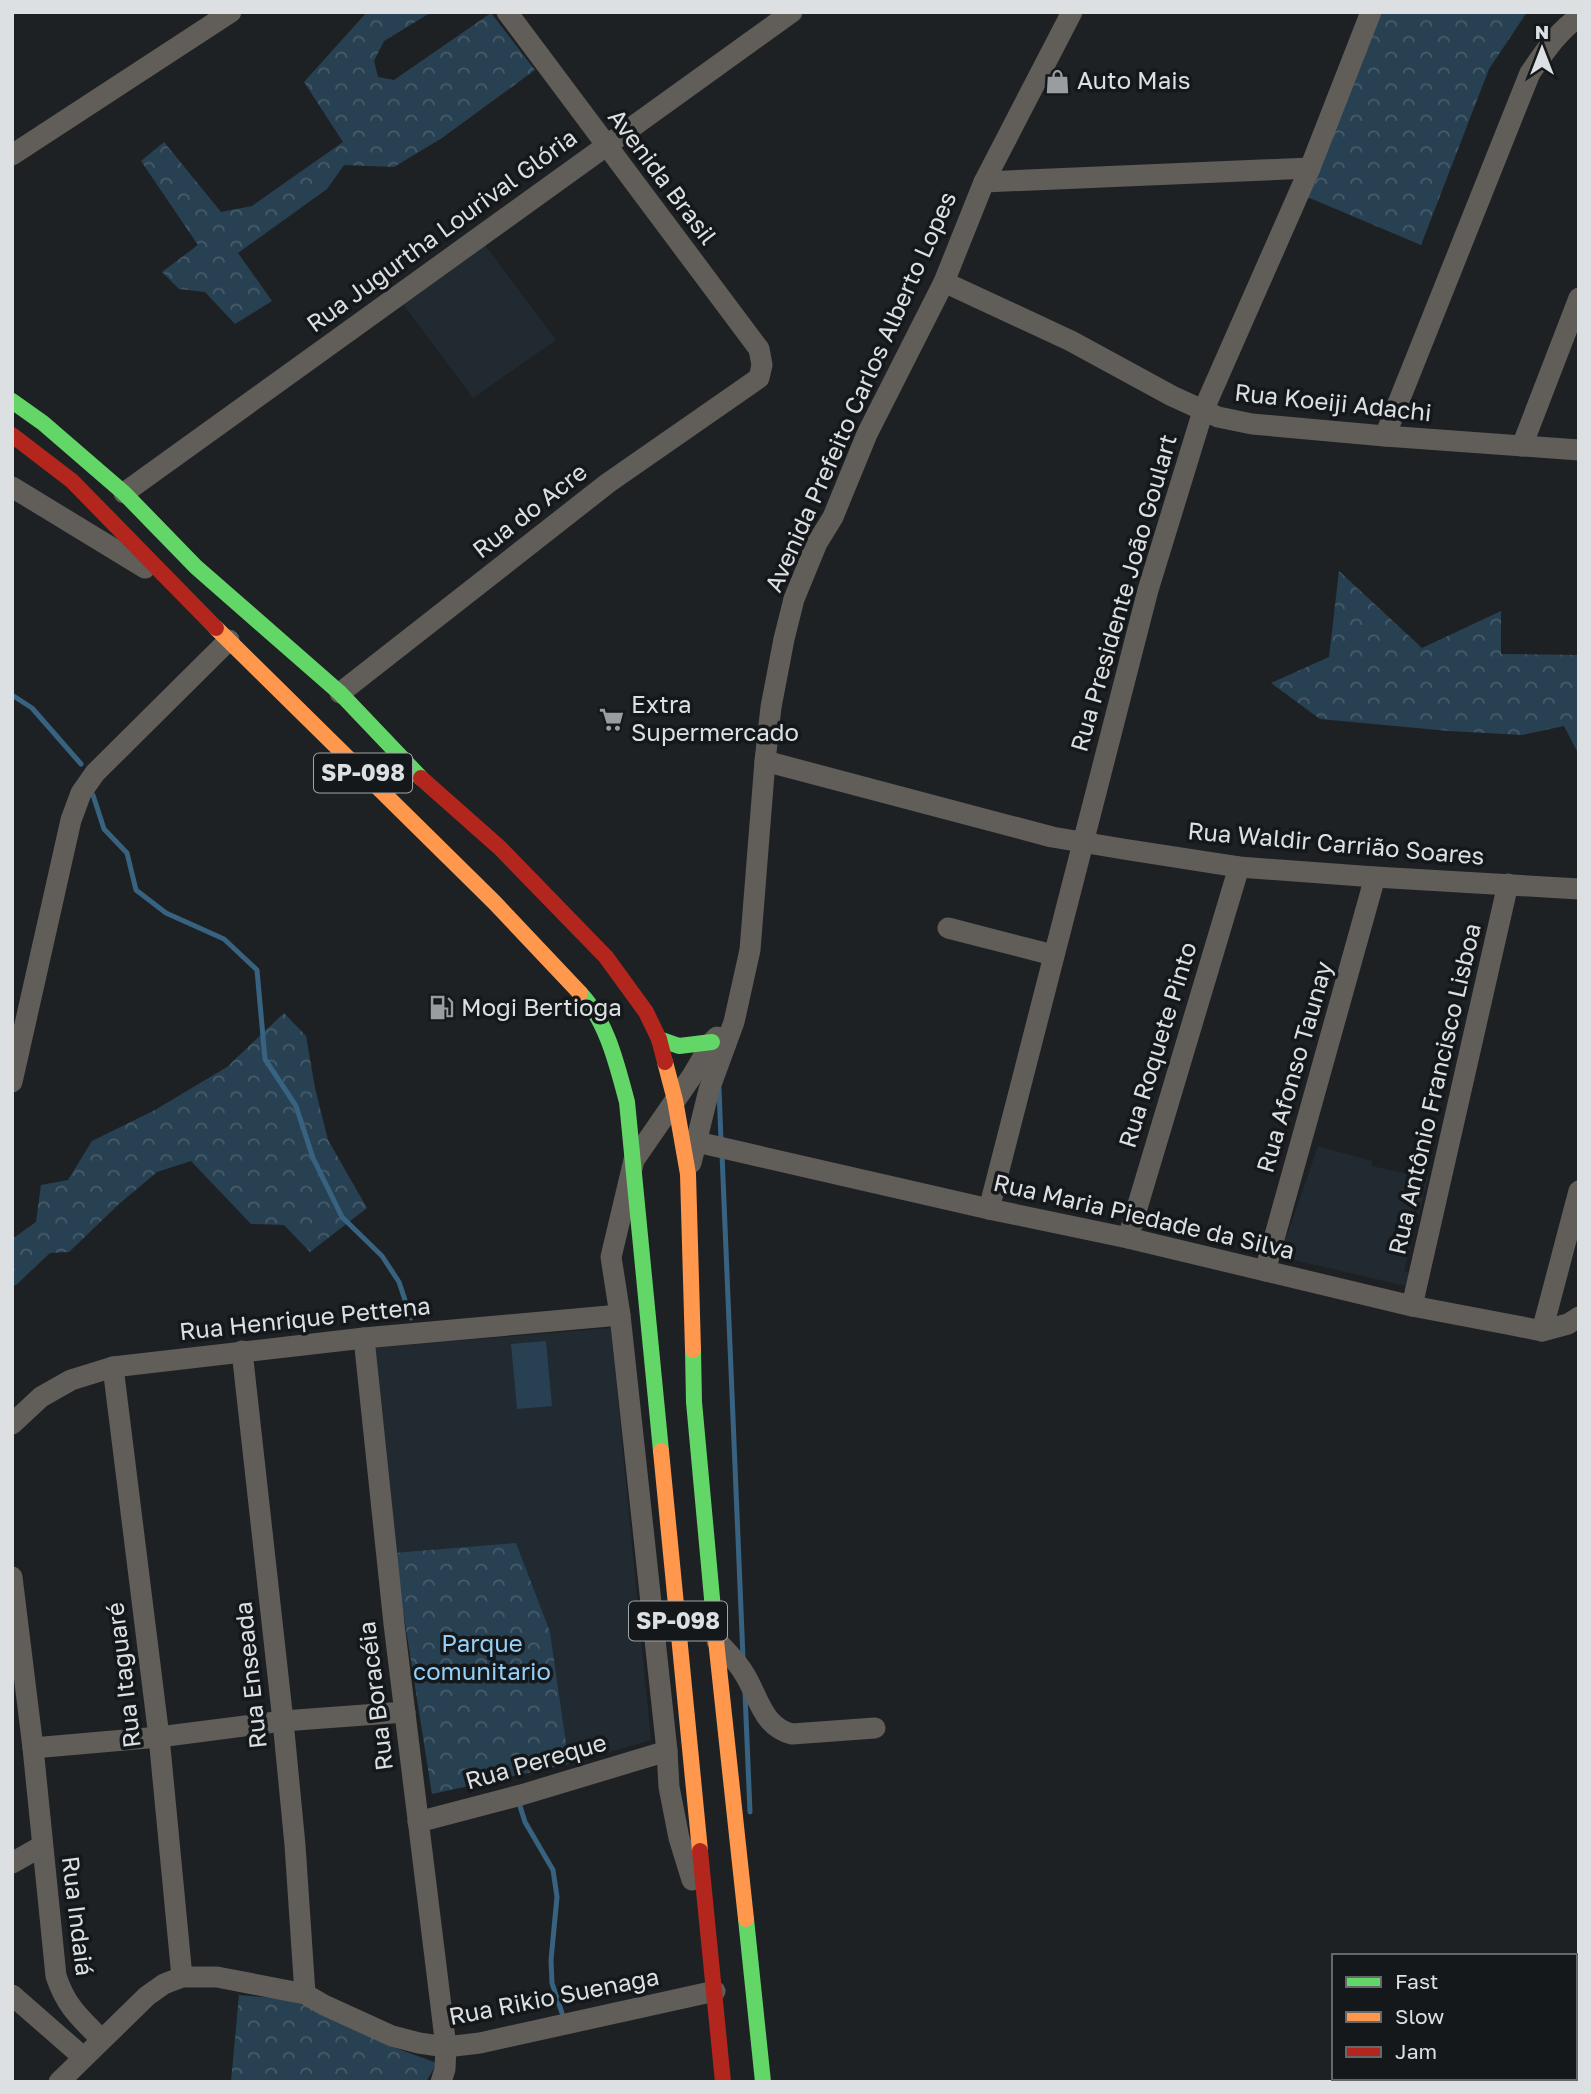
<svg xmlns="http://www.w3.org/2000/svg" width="1591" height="2094" font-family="'Golos Text',sans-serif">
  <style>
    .built { fill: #212a30 }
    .grass { fill: #284152 }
    .forest { fill: url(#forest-crowns) }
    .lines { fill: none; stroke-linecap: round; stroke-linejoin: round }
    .stream { stroke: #376381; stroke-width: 5 }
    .street { stroke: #615d59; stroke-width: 21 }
    .fast { stroke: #63d668; stroke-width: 16 }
    .slow { stroke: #ff974d; stroke-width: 16 }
    .jam { stroke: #b3261e; stroke-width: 16 }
    .labels { text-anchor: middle; stroke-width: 7; stroke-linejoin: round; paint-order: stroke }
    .shield { fill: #14181b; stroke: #a1a4a6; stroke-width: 2 }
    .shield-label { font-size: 23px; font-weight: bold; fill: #dde0e2 }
    .poi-label { font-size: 24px; fill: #dde0e2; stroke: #14181b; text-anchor: start }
    .street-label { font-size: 24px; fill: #dde0e2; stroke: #14181b }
    .park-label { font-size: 24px; fill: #96d0f8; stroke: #14181b }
  </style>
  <defs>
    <pattern id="forest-crowns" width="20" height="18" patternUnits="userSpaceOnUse" patternTransform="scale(1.75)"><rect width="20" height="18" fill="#284152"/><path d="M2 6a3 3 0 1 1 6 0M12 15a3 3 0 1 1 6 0" fill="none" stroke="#475c6b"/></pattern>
  </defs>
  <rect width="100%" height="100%" fill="#1e2123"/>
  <!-- built -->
  <g class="built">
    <path d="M483 242 556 340 473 398 400 300Z"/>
    <path d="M1318 1146 1372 1161V1166L1428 1178 1404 1271 1413 1275 1410 1287 1285 1258 1280 1255Z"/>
    <path d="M611 1328 651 1740 569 1764 550 1632 394 1553 372 1348Z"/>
  </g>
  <!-- grass -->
  <path class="grass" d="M546 1341 552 1406 517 1409 511 1344Z"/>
  <!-- forest -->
  <g class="forest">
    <path d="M367 12 430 13 384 41 374 61 378 77 394 80 491 13 535 70 442 138 394 167 344 165 327 189 238 253 272 301 235 324 205 292 179 289 162 272 198 245 141 161 164 142 221 212 252 206 343 142 304 82Z"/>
    <path d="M1382 12H1527L1489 69 1421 245 1305 196 1372 30Z"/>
    <path d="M1339 571 1422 648 1501 611V654L1579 655V755L1564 726 1522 735 1449 731 1320 719 1271 683 1329 657Z"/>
    <path d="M284 1013 306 1036 315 1088 328 1140 367 1208 310 1252 284 1225 251 1224 191 1161 157 1172 119 1204 69 1252 50 1253 16 1285H12V1239L36 1222 41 1185 68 1180 92 1141 155 1110 227 1067Z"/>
    <path d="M516 1543 550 1632 569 1764 432 1794 394 1553Z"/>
    <path d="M239 1995 285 1999 319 2010 387 2045 437 2063 426 2082H231Z"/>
  </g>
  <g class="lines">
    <!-- stream -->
    <g class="stream">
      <path d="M12 695 32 708 81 764"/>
      <path d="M93 795 104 829 127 853 136 890 166 913 224 939 257 970 265 1059 296 1106 313 1158 342 1217 382 1256 399 1282 411 1318"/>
      <path d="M719 1088 721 1141"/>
      <path d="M722 1154 743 1658"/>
      <path d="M745 1693 750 1812"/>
      <path d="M519 1803 525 1822 553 1870 557 1897 551 1960 552 1983 562 2013"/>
    </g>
    <!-- street -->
    <g class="street">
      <path d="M12 155 231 12"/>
      <path d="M984 182 1310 168"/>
      <path d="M944 282 1071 341 1172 396 1218 417 1252 424 1385 436 1579 450"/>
      <path d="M1385 436 1530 73C1544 53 1558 31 1579 17"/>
      <path d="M1522 446 1579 298"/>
      <path d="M12 487 145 568"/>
      <path d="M124 493 792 12"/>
      <path d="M340 693 608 483 759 378 762 365 759 349 507 12"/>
      <path d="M765 761 1052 837 1123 849 1239 867 1375 877 1579 889"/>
      <path d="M948 928 1053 955"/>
      <path d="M12 1082 71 820 81 793 95 773 229 640"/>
      <path d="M697 1142 989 1209 1128 1238 1412 1306 1512 1325 1542 1331 1568 1324 1579 1317"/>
      <path d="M691 1163 709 1090 734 1022 750 950 765 761 771 707 784 639 794 599 817 543 833 517 867 434 944 282 984 182 1072 12"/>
      <path d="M989 1209 1148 590 1203 411 1310 168 1371 12"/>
      <path d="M1128 1238 1239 867"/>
      <path d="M1265 1271 1375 877"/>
      <path d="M1412 1306 1508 884"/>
      <path d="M1542 1331 1579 1191"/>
      <path d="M364 1338 394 1624 446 2047 445 2069 441 2082"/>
      <path d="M242 1351 283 1721 295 1845 305 1994"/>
      <path d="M113 1367 159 1737 182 1977"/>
      <path d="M12 1424 41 1397 71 1380 113 1367 364 1338 620 1315"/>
      <path d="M12 1577 33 1748 56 1976C66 2006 79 2017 101 2039"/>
      <path d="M717 1641C727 1652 738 1662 745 1675 759 1698 763 1727 792 1734L875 1728"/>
      <path d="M33 1748 159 1737 283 1721 405 1712"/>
      <path d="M418 1822 521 1795 667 1751"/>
      <path d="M12 1863 42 1846"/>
      <path d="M692 1880 679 1838 669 1787 667 1751 620 1315 611 1257 634 1160 692 1076 712 1042 717 1037"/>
      <path d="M12 1995 83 2057"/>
      <path d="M59 2082 147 1996 164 1984 182 1977H217L305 1994 324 2005 392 2036 419 2043 446 2047 480 2043 715 1991"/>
    </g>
    <!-- fast -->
    <g class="fast">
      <path d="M12 401 43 423 124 493 196 567 340 693 421 778"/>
      <path d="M580 993C607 1021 617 1065 627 1102L661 1451"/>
      <path d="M659 1039 679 1046 712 1042"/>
      <path d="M693 1350 694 1402 715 1631"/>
      <path d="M746 1919 763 2082"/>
    </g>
    <!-- slow -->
    <g class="slow">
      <path d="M216 628 494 902 580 993"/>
      <path d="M665 1062 675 1100 688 1174 693 1350"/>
      <path d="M661 1451 700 1851"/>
      <path d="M715 1631 746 1919"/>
    </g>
    <!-- jam -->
    <g class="jam">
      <path d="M12 435 72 481 216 628"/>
      <path d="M421 778 500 848 606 957 646 1012 659 1039 665 1062"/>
      <path d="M700 1851 723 2082"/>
    </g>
  </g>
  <!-- icons -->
  <defs>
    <symbol id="shop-bare" viewBox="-9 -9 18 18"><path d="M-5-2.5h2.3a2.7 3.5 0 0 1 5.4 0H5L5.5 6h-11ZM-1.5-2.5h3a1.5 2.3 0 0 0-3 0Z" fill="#9a9d9f" stroke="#14181b" stroke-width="2.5" paint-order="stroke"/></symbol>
    <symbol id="supermarket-bare" viewBox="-9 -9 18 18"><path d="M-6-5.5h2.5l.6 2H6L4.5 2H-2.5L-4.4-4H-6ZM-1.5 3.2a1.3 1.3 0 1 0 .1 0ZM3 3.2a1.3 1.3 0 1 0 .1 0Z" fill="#9a9d9f" stroke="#14181b" stroke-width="2.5" paint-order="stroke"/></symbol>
    <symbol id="fuel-bare" viewBox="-9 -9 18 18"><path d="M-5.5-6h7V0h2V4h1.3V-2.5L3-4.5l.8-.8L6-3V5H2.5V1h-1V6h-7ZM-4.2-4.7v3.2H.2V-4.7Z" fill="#9a9d9f" stroke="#14181b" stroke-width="2.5" paint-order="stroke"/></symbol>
  </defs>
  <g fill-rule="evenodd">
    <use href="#shop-bare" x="1040" y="64" width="35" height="35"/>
    <use href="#supermarket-bare" x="594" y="702" width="35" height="35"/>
    <use href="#fuel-bare" x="424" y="990" width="35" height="35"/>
  </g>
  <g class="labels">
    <!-- shield labels -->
    <g class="shield">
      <rect x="314" y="753.5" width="98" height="39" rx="5"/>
      <rect x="629" y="1601.5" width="98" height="39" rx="5"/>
    </g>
    <g class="shield-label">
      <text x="363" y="781">SP-098</text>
      <text x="678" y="1629">SP-098</text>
    </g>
    <!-- poi labels -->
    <g class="poi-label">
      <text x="1077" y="89">Auto Mais</text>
      <text x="631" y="713">Extra<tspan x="631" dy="28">Supermercado</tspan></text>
      <text x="461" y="1016">Mogi Bertioga</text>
    </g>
    <!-- street labels -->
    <g class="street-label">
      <text transform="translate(662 177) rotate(53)" y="8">Avenida Brasil</text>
      <text transform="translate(442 231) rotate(-36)" y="8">Rua Jugurtha Lourival Glória</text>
      <text transform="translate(861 392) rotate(-66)" y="8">Avenida Prefeito Carlos Alberto Lopes</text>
      <text transform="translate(1333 403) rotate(6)" y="8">Rua Koeiji Adachi</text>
      <text transform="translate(530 511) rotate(-38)" y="8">Rua do Acre</text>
      <text transform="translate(1124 593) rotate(-74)" y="8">Rua Presidente João Goulart</text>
      <text transform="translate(1336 844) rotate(5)" y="8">Rua Waldir Carrião Soares</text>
      <text transform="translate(1158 1045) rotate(-73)" y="8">Rua Roquete Pinto</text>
      <text transform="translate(1295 1067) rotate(-74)" y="8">Rua Afonso Taunay</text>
      <text transform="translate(1435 1089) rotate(-77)" y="8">Rua Antônio Francisco Lisboa</text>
      <text transform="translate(1144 1217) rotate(13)" y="8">Rua Maria Piedade da Silva</text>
      <text transform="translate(305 1319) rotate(-6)" y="8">Rua Henrique Pettena</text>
      <text transform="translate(124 1675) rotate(-97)" y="8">Rua Itaguaré</text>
      <text transform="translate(251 1675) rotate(-96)" y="8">Rua Enseada</text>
      <text transform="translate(376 1696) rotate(-97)" y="8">Rua Boracéia</text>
      <text transform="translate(536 1762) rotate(-16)" y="8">Rua Pereque</text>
      <text transform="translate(77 1916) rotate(83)" y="8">Rua Indaiá</text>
      <text transform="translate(554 1997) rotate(-11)" y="8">Rua Rikio Suenaga</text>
    </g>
    <!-- park labels -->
    <g class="park-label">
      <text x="482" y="1652">Parque<tspan x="482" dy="28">comunitario</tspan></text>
    </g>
  </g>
  <!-- border -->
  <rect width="1591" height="2094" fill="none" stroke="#dde0e2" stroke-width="28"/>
  <!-- legend -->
  <rect x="1332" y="1954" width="245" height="126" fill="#14181b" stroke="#64686b" stroke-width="2"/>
  <rect x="1346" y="1977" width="35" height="10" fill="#63d668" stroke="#64686b" stroke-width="2"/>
  <text x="1395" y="1989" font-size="21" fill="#dde0e2">Fast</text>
  <rect x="1346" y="2012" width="35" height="10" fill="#ff974d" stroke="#64686b" stroke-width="2"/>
  <text x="1395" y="2024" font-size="21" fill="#dde0e2">Slow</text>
  <rect x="1346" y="2047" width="35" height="10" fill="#b3261e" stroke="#64686b" stroke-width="2"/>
  <text x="1395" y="2059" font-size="21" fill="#dde0e2">Jam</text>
  <!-- north arrow -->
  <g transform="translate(1542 49)" stroke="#14181b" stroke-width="5" paint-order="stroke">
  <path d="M0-5L12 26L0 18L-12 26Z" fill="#dde0e2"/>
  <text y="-10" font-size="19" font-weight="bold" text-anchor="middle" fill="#dde0e2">N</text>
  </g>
</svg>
